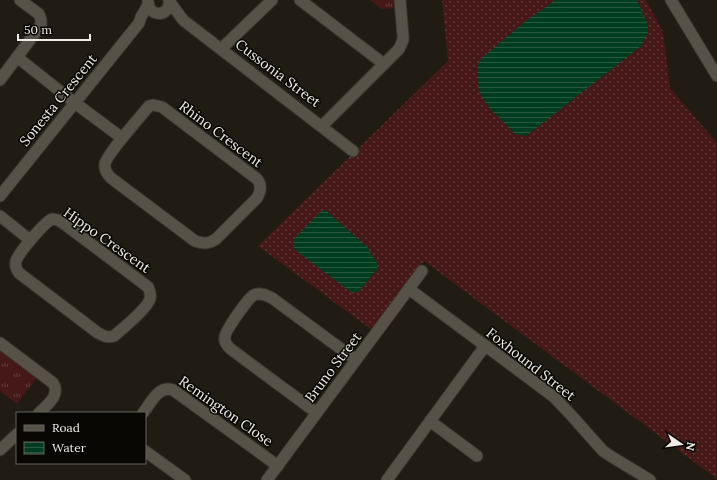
<svg xmlns="http://www.w3.org/2000/svg" width="717" height="480" font-family="Lora,serif">
  <style>
    .grass { fill: url(#grass-dots) }
    .park { fill: url(#park-tufts) }
    .water { fill: url(#water-rules) }
    .lines { fill: none; stroke-linecap: round; stroke-linejoin: round }
    .minor-casing { stroke: #383530; stroke-width: 13 }
    .minor { stroke: #575247; stroke-width: 11 }
    .labels { text-anchor: middle; stroke-width: 3; stroke-linejoin: round; paint-order: stroke }
    .street-label { font-size: 14px; fill: #efede6; stroke: #080704 }
  </style>
  <defs>
    <pattern id="grass-dots" width="8" height="8" patternUnits="userSpaceOnUse"><rect width="8" height="8" fill="#461918"/><path d="M2 2h.1M6 6h.1" fill="none" stroke="#613b3a" stroke-width="1.8" stroke-linecap="round"/></pattern>
    <pattern id="park-tufts" width="24" height="20" patternUnits="userSpaceOnUse"><rect width="24" height="20" fill="#461918"/><path d="M3 7l-1-3M5 7V3M7 7l1-3M15 17l-1-3M17 17v-4M19 17l1-3" fill="none" stroke="#613b3a"/></pattern>
    <pattern id="water-rules" width="6" height="5" patternUnits="userSpaceOnUse"><rect width="6" height="5" fill="#003d20"/><path d="M0 2.5h6" fill="none" stroke="#265940"/></pattern>
  </defs>
  <rect width="100%" height="100%" fill="#201c13"/>
  <!-- grass -->
  <path class="grass" d="M442 0H646L663 32 670 88 717 143V479L424 261 372 330 258 246 448 61Z"/>
  <!-- park -->
  <g class="park">
    <path d="M370 0H396L397 8 382 9Z"/>
    <path d="M0 350H1L38 376 17 404 0 391Z"/>
  </g>
  <!-- water -->
  <g class="water">
    <path d="M555 0H637L648 25V32L641 46 526 136 515 134 490 109 479 92 477 66 482 58 523 23 546 7Z"/>
    <path d="M325 210 368 248 377 263V269L359 291 352 293 316 266 294 249 293 240 321 211Z"/>
  </g>
  <g class="lines">
    <defs>
      <g id="minor">
        <path d="M148 0C147 18 171 18 169 0"/>
        <path d="M300 0 384 64"/>
        <path d="M671 0 717 76"/>
        <path d="M170 2 183 20 353 151"/>
        <path d="M221 49 272 0"/>
        <path d="M17 57 75 103 122 138"/>
        <path d="M0 80 41 25V20L39 14 20 0"/>
        <path d="M153 105 162 107 257 179C262 185 261 191 257 198L216 239C208 244 204 244 195 241L111 178C107 174 104 170 105 164 106 155 141 116 149 106Z"/>
        <path d="M322 126 399 49 403 40V36L400 0"/>
        <path d="M0 196 139 23 141 17 148 5"/>
        <path d="M0 216 30 240"/>
        <path d="M52 219 58 220 67 226 148 287C150 291 151 295 150 299 147 309 122 329 114 336 107 338 104 336 98 333L19 273C16 269 15 265 16 261 19 252 44 223 52 219Z"/>
        <path d="M409 289 554 397 571 415 603 451 612 457 650 480"/>
        <path d="M0 343 53 383C61 395 47 405 39 413"/>
        <path d="M143 413C151 403 158 385 173 390L278 466"/>
        <path d="M317 413 232 350C228 347 224 342 225 337 225 331 248 298 254 295 260 292 266 295 272 298L356 360"/>
        <path d="M430 421 477 456"/>
        <path d="M0 450 17 434"/>
        <path d="M145 451 185 480"/>
        <path d="M267 480 422 271"/>
        <path d="M387 480 485 346"/>
      </g>
    </defs>
    <!-- minor casing -->
    <use href="#minor" class="minor-casing"/>
    <!-- minor -->
    <use href="#minor" class="minor"/>
  </g>
  <g class="labels">
    <!-- street labels -->
    <g class="street-label">
      <text transform="translate(278 73) rotate(37)" y="5">Cussonia Street</text>
      <text transform="translate(58 100) rotate(-51)" y="5">Sonesta Crescent</text>
      <text transform="translate(221 134) rotate(37)" y="5">Rhino Crescent</text>
      <text transform="translate(107 240) rotate(35)" y="5">Hippo Crescent</text>
      <text transform="translate(531 364) rotate(38)" y="5">Foxhound Street</text>
      <text transform="translate(333 367) rotate(-53)" y="5">Bruno Street</text>
      <text transform="translate(226 411) rotate(35)" y="5">Remington Close</text>
    </g>
  </g>
  <!-- legend -->
  <rect x="16" y="412" width="130" height="52" fill="#080704" stroke="#64635e"/>
  <rect x="24" y="425" width="20" height="6" fill="#575247" stroke="#64635e"/>
  <text x="52" y="432" font-size="12" fill="#efede6">Road</text>
  <rect x="24" y="442" width="20" height="12" fill="url(#water-rules)" stroke="#64635e"/>
  <text x="52" y="452" font-size="12" fill="#efede6">Water</text>
  <!-- north arrow -->
  <g transform="translate(681 444) rotate(103)" stroke="#080704" stroke-width="3" paint-order="stroke">
  <path d="M0-3L7 15L0 10L-7 15Z" fill="#efede6"/>
  <text y="-6" font-size="11" font-weight="bold" text-anchor="middle" fill="#efede6">N</text>
  </g>
  <!-- scale -->
  <path d="M18 34v6h72v-6" fill="none" stroke="#efede6" stroke-width="2"/>
  <text x="24" y="34" font-size="12" fill="#efede6" stroke="#080704" stroke-width="3" paint-order="stroke">50 m</text>
</svg>
